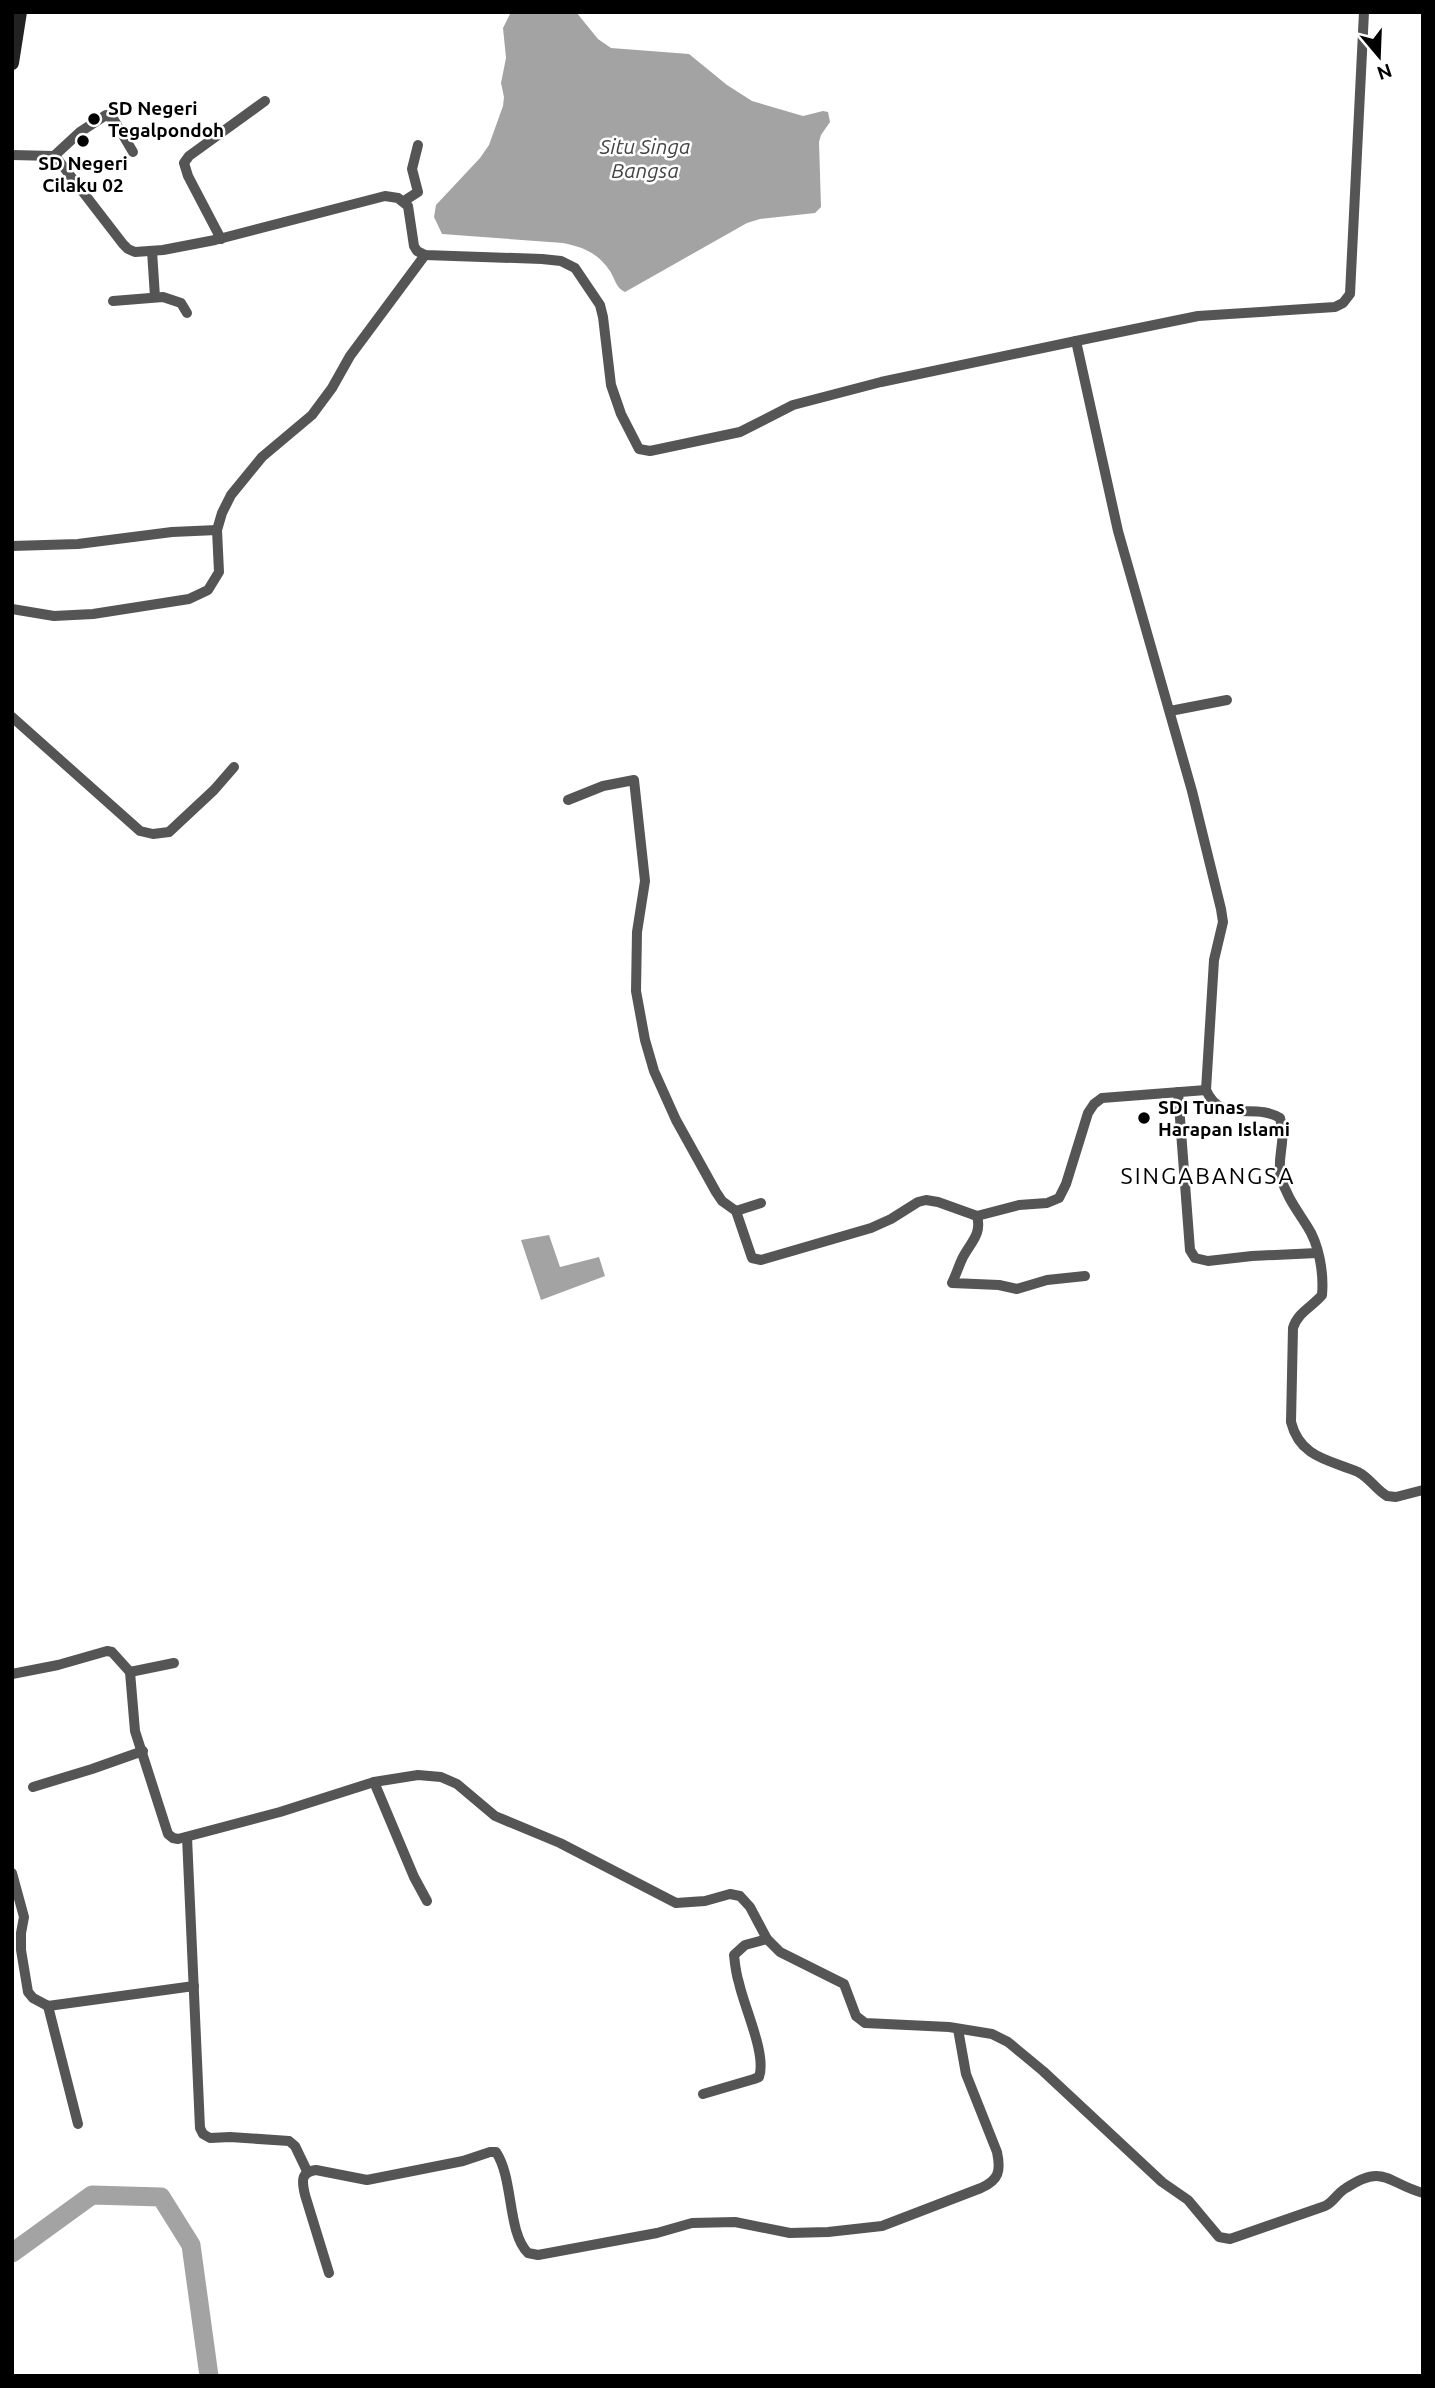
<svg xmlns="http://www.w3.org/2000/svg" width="1435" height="2388" font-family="Ubuntu,sans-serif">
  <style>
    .water { fill: #a3a3a3 }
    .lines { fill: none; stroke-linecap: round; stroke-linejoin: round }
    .river { stroke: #a3a3a3; stroke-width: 19 }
    .street { stroke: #555; stroke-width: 10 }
    .secondary { stroke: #222; stroke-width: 14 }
    .poi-dot { fill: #000; stroke: #fff; stroke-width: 2.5 }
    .labels { text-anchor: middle; stroke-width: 5; stroke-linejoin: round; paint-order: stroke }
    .poi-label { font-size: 19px; font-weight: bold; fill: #000; stroke: #fff; text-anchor: start }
    .water-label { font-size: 21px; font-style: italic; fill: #444; stroke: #fff }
    .quarter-label { font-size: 23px; letter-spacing: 2px; fill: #000; stroke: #fff }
  </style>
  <rect width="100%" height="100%" fill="#fff"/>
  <!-- water -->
  <g class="water">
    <path d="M511 12H576L598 39 611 48 689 54 727 85 752 101 803 116 823 111 828 112 830 122 821 135 819 142 821 207 815 213 760 219 747 223 625 292C616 288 615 279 610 271 598 253 583 247 563 243L442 234 434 217 436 205 480 158 489 145 503 106 504 97 501 83 506 58 503 28Z"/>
    <path d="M549 1235 560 1267 599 1257 605 1276 541 1300 521 1240Z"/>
  </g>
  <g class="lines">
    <!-- river -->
    <path class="river" d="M12 2253 92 2195 161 2197 191 2245 209 2376"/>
    <!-- street -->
    <g class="street">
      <path d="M1364 12 1350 294 1343 303 1335 307 1198 316 1076 341 1118 531 1192 791 1221 909 1223 922 1214 960 1206 1090C1221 1125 1255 1102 1280 1118 1287 1142 1276 1158 1281 1177 1286 1196 1297 1210 1307 1226 1319 1244 1324 1273 1322 1295 1312 1307 1298 1312 1293 1328L1291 1422C1300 1458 1330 1460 1358 1472 1370 1478 1376 1490 1387 1496L1396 1497 1423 1490"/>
      <path d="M12 155 54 156 59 161 123 244 128 249 135 252 163 250 215 240 385 196 398 198 408 206 414 246 417 251 425 255 542 259 561 261 575 268 600 305 603 317 611 385 621 414 639 449 650 451 740 432 793 405 881 382 1076 341"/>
      <path d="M54 156 80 132 106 115 114 120 133 152"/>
      <path d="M404 201 418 192 412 169 418 145"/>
      <path d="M221 239 188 176 184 163 189 156 265 101"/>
      <path d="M152 251 155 297"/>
      <path d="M113 301 163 297 181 303 187 313"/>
      <path d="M12 546 78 544 172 532 217 530"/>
      <path d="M12 609 54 616 93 614 189 599 208 590 219 572 217 530 222 513 231 495 262 457 312 415 332 388 350 356 425 255"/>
      <path d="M1170 711 1227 700"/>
      <path d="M12 717 140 831 153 834 169 832 214 790 234 767"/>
      <path d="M568 800 603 786 634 780 645 881 637 932 636 991 645 1040 654 1071 676 1120 716 1192 722 1201 736 1211 752 1258 761 1260 871 1228 891 1219 918 1202 926 1200 938 1202 977 1216 1019 1205 1047 1203 1059 1198 1066 1184 1088 1113 1094 1104 1102 1098 1206 1090"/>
      <path d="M1178 1092 1190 1250 1195 1258 1208 1261 1252 1256 1317 1253"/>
      <path d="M736 1211 761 1203"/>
      <path d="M977 1216C982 1234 971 1242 963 1257 959 1265 956 1275 952 1283L999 1285 1017 1289 1047 1280 1085 1276"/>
      <path d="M130 1672 174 1663"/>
      <path d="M12 1674 58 1665 107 1651 112 1652 130 1672 135 1731 168 1834 173 1838 178 1839 280 1812 374 1782 418 1775 441 1777 457 1784 495 1816 560 1843 676 1903 705 1901 730 1894 740 1896 750 1907 767 1939 780 1952 844 1984 856 2016 865 2023 949 2027 992 2034 1008 2042 1043 2071 1162 2182 1188 2200 1219 2237 1230 2239 1325 2206C1334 2202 1337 2193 1346 2188 1384 2163 1387 2183 1423 2193"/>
      <path d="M374 1782 414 1877 427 1901"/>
      <path d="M33 1787 92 1769 143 1751"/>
      <path d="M187 1837 200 2128 203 2134 210 2138 230 2137 289 2141 295 2146 307 2171"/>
      <path d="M12 1873 24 1917 21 1933V1950L28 1992 33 1998 48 2006 194 1986"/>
      <path d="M48 2006 78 2124"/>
      <path d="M703 2094 754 2079 759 2077C767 2055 744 2007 739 1983 736 1974 735 1965 734 1955L745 1945 767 1939"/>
      <path d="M329 2273 305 2195C302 2182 300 2172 316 2170L367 2180 463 2161 490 2152H496C514 2179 507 2232 528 2253L538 2255 657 2233 692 2223 735 2222 790 2233 828 2232 882 2226 981 2188C999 2180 1001 2171 997 2152L966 2074 958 2029"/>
    </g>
    <!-- secondary -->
    <path class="secondary" d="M12 63 20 12"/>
  </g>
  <!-- markers -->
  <g class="poi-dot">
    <circle cx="94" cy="119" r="7"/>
    <circle cx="83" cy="141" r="7"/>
    <circle cx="1144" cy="1118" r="7"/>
  </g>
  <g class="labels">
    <!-- poi labels -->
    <g class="poi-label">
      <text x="108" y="115">SD Negeri<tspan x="108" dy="22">Tegalpondoh</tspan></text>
      <text x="83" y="170" text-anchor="middle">SD Negeri<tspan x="83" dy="22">Cilaku 02</tspan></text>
      <text x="1158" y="1114">SDI Tunas<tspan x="1158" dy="22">Harapan Islami</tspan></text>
    </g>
    <!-- water labels -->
    <g class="water-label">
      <text x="645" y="154">Situ Singa<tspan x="645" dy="24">Bangsa</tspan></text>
    </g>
    <!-- quarter labels -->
    <g class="quarter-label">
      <text x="1208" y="1184">SINGABANGSA</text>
    </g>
  </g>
  <!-- border -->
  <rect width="1435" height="2388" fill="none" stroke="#000000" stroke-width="28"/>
  <!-- north arrow -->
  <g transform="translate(1379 56) rotate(161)" stroke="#ffffff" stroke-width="5" paint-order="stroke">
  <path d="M0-5L12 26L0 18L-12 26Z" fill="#000000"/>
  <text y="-10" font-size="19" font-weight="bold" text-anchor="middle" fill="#000000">N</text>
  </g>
</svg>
